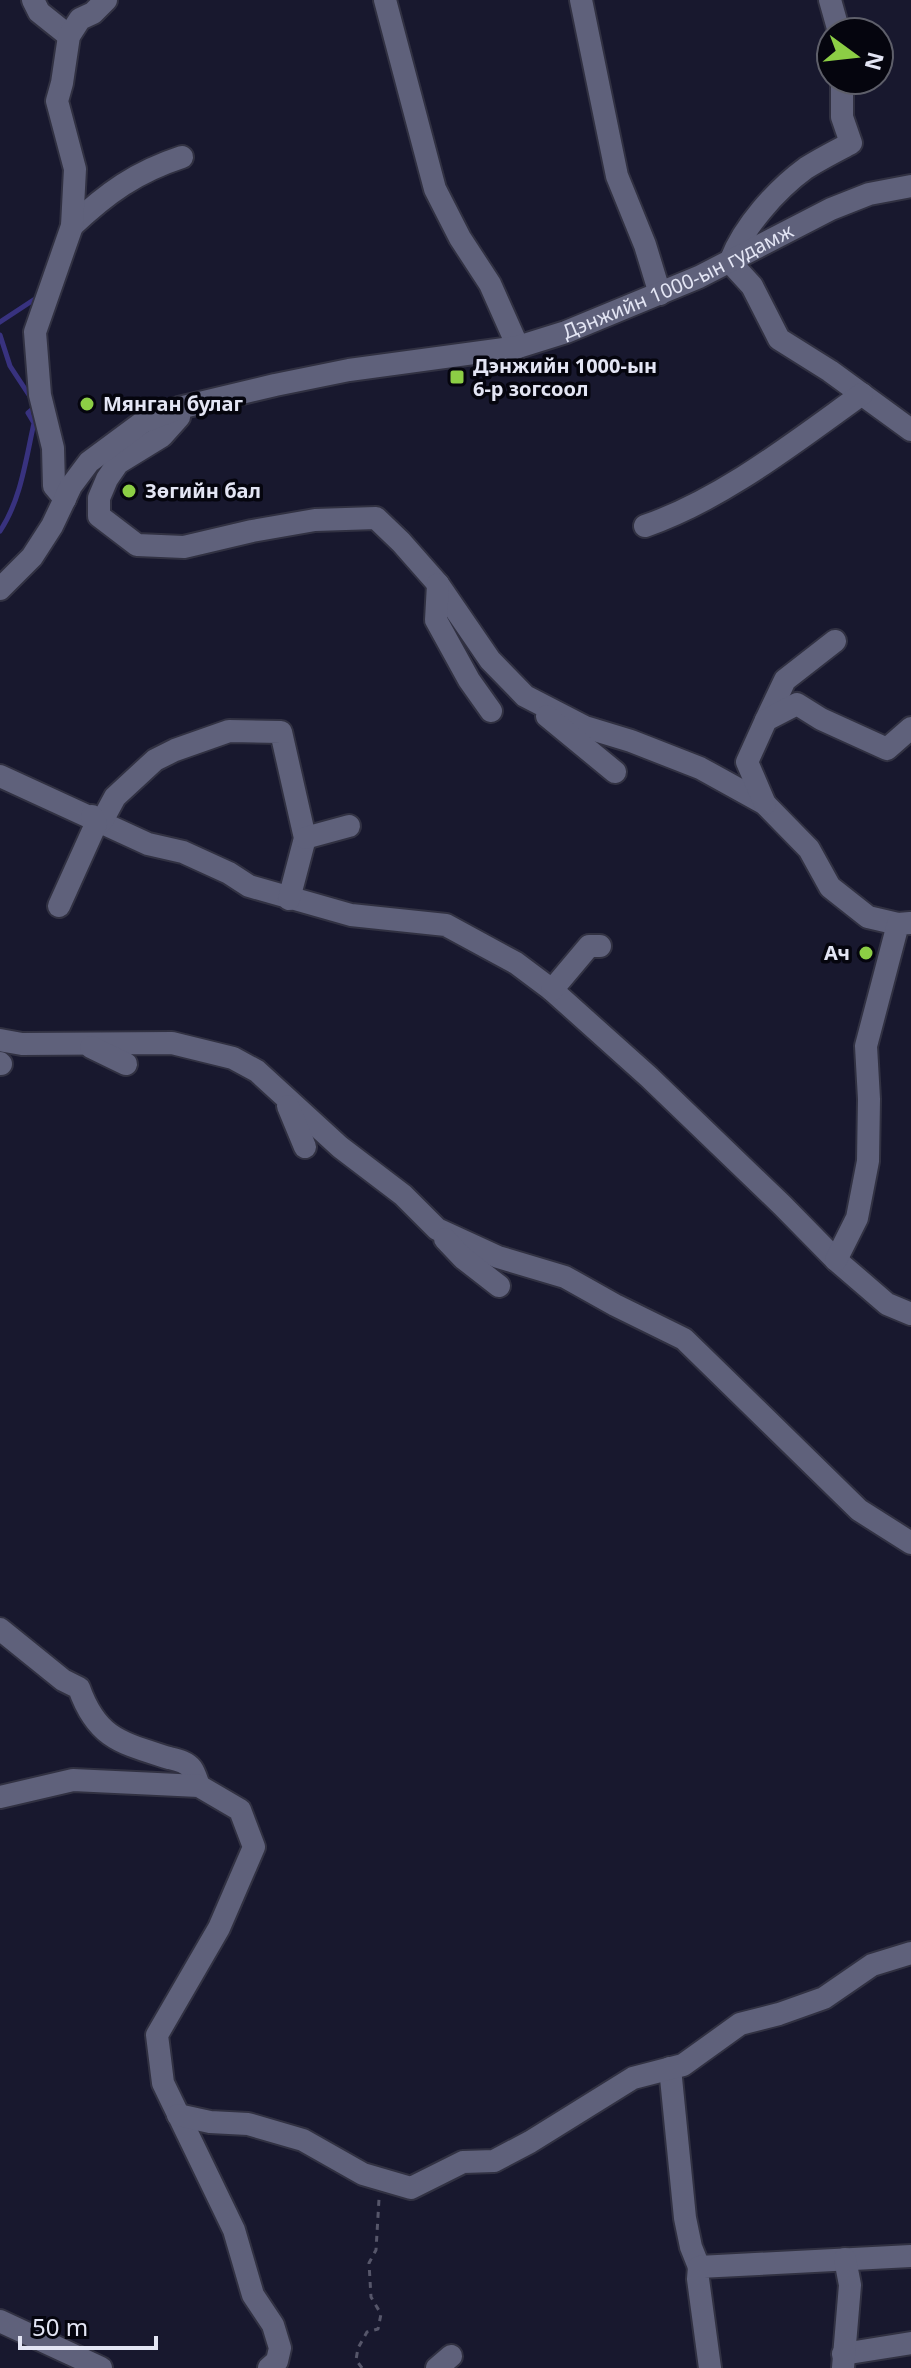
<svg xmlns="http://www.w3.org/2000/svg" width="911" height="2368" font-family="'Noto Sans',sans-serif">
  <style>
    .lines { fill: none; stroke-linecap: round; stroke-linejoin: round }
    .stream { stroke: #38327f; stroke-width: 5 }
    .minor-casing { stroke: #313142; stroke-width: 26 }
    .secondary-casing { stroke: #313142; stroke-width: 26 }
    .path { stroke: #56566a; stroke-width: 3; stroke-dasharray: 6 6; stroke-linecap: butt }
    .minor { stroke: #5f617b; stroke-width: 22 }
    .secondary { stroke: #5f617b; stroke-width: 22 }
    .poi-dot { fill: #8cce45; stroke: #05050e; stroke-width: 3 }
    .labels { text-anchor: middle; stroke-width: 7; stroke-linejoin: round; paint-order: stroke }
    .street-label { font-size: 20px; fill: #e3e5f4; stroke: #05050e }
    .poi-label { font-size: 20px; font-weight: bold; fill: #e3e5f4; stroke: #05050e; text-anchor: start }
  </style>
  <rect width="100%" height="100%" fill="#18182e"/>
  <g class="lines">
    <!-- stream -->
    <g class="stream">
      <path d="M0 322 38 297"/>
      <path d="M0 335 10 366 31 398"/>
      <path d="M0 531C21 500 26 458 34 423L28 413 35 407"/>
    </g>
    <defs>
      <g id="minor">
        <path d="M33 0 39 12 69 36"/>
        <path d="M385 0 435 189 460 238 490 284 518 347"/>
        <path d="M581 0 617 176 645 245 660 294"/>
        <path d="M830 0 839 32"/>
        <path d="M842 80V117L851 143C836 151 820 159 806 168 776 190 743 227 730 262L752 286 779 339 830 371 911 430"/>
        <path d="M72 226C107 193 136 172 182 157"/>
        <path d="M176 409 179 417 162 436 118 463 107 479 99 498V516L137 545 184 547 252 531 315 520 376 518 401 542 438 584 490 660 525 696 585 727 631 741 700 768 765 804 809 849 830 887 868 917 898 924"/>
        <path d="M65 499 54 486 53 448 40 395 35 332 72 226 75 169 57 101 62 83 69 36 80 19 93 13 106 0"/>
        <path d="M645 526C723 499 795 442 862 394"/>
        <path d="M438 584 436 620 469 680 491 711"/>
        <path d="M547 716 615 772"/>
        <path d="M766 720 785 680 835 641"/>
        <path d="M0 776 148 844 183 852 229 873 249 886 351 915 446 925 516 963 552 990 649 1077 782 1205 836 1260 887 1304 911 1314"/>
        <path d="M765 804 747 762 766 720 797 704 821 719 887 749 911 728"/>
        <path d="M102 821 115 797 155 760 175 750 229 731 281 732 305 838 289 899"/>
        <path d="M305 838 349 826"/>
        <path d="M59 906 96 824 92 816"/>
        <path d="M552 990 589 946H600"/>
        <path d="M0 1040 22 1044 172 1043 233 1058 257 1071 340 1147 403 1195 437 1229 498 1257 565 1277 615 1305 684 1339 859 1510 911 1543"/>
        <path d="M91 1047 126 1064"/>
        <path d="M0 1063 1 1064"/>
        <path d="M288 1106 305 1147"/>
        <path d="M445 1239 463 1258 499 1286"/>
        <path d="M836 1260 857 1218 868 1161 869 1099 866 1046 898 924 910 923"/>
        <path d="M0 1629 63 1680 79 1688C97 1739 122 1743 169 1758 177 1760 187 1762 192 1769 195 1773 197 1781 199 1786"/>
        <path d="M0 1797 73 1780 199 1786 240 1810 254 1847 219 1928 157 2035 163 2083 234 2230 253 2295 273 2325 280 2348 277 2361 269 2368"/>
        <path d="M670 2068 685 2218 691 2247 699 2267"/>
        <path d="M178 2115 210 2122 248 2124 303 2140 363 2174 411 2188 463 2162 494 2161 530 2142 633 2078 683 2065 740 2024 779 2014 824 1998 872 1965 911 1953"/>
        <path d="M0 2321 101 2368"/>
        <path d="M843 2354 911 2343"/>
        <path d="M437 2368 451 2356"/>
        <path d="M710 2368 698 2279 699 2267 911 2256"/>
        <path d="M843 2368 850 2285 845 2259"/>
      </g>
      <g id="secondary">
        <path id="s1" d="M0 589 32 557 52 526 71 486 89 462 143 422 179 408 275 385 349 370 518 347 566 332 699 277 831 209 869 194 911 186"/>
      </g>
    </defs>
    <!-- minor casing -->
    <use href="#minor" class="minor-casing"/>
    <!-- secondary casing -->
    <use href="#secondary" class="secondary-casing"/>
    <!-- path -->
    <path class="path" d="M362 2368 356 2360 358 2348 367 2332 378 2329 381 2314 371 2297 369 2263 376 2250 379 2199"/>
    <!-- minor -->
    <use href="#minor" class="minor"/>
    <!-- secondary -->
    <use href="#secondary" class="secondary"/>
  </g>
  <!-- markers -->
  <g class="poi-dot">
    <rect x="449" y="369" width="16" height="16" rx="4"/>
    <circle cx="87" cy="404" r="8"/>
    <circle cx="129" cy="491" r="8"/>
    <circle cx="866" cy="953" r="8"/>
  </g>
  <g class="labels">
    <!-- street labels -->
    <g class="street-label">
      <text dy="7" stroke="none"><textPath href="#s1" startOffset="780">Дэнжийн 1000-ын гудамж</textPath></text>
    </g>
    <!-- poi labels -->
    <g class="poi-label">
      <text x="473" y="373">Дэнжийн 1000-ын<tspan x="473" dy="23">6-р зогсоол</tspan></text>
      <text x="103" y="411">Мянган булаг</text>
      <text x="145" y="498">Зөгийн бал</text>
      <text x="850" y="960" text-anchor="end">Ач</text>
    </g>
  </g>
  <!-- north arrow -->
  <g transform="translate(855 56) rotate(105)"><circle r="38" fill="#05050e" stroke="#5e5f6a" stroke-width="2"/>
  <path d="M0-6L14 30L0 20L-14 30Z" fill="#8cce45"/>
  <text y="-12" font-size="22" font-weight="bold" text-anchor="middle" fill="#e3e5f4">N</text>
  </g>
  <!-- scale -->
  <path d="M20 2336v12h136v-12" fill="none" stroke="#e3e5f4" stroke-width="4"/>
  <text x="32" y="2336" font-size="24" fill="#e3e5f4" stroke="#05050e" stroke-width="6" paint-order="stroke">50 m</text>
</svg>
